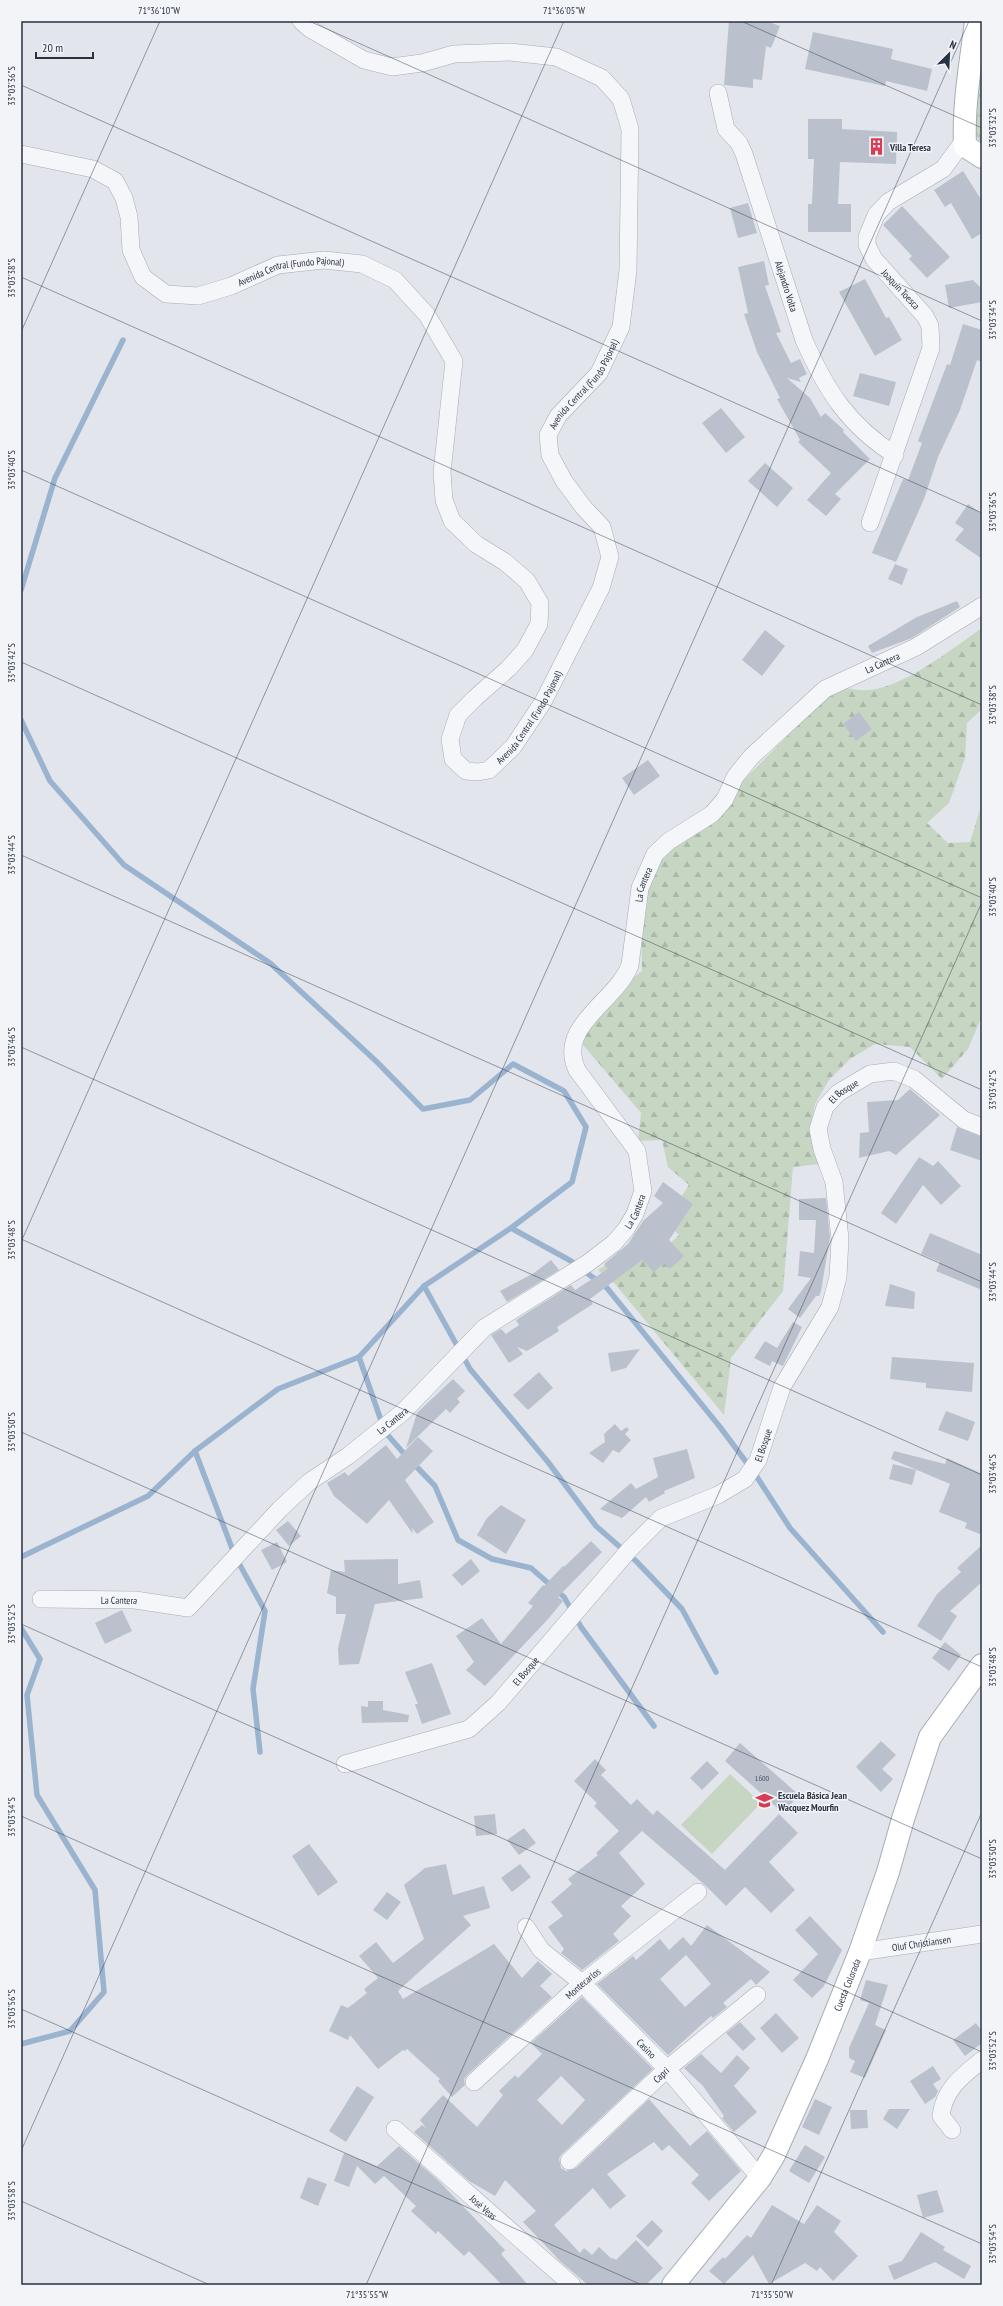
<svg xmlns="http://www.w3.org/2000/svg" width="1003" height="2306" font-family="'PT Sans Narrow',sans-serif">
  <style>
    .grass { fill: url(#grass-tufts) }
    .forest { fill: url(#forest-firs) }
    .park { fill: #c7d6c2 }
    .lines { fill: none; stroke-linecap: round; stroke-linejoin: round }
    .stream { stroke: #9ab3ce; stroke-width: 5.5 }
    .building { fill: #bbc1cc; fill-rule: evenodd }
    .street-casing { stroke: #a6acb6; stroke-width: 18 }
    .secondary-casing { stroke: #a6acb6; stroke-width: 24 }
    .street { stroke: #f5f6f9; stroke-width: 17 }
    .secondary { stroke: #fff; stroke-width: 22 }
    .ticks { fill: none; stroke: #283245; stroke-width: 1; stroke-opacity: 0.45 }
    .labels { text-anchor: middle; stroke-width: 3; stroke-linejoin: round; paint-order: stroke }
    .number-label { font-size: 8px; fill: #4d5667 }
    .poi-label { font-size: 10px; font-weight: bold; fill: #283245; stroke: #f2f4f8; text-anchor: start }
    .street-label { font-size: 10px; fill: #283245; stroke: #f2f4f8 }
    .neatline { fill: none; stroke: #283245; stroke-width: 1.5 }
    .ticks-label { font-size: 10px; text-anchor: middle; fill: #283245 }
  </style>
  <defs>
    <pattern id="grass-tufts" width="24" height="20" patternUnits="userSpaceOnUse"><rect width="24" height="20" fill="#c7d6c2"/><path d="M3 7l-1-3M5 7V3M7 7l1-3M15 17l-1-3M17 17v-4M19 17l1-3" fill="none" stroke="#abb8a8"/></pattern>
    <pattern id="forest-firs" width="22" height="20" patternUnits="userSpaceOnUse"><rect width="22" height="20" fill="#c7d6c2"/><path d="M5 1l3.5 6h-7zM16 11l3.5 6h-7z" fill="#abb8a8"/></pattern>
  </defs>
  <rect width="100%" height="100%" fill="#e2e5eb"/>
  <!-- grass -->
  <path class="grass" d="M982 21V144L975 134Z"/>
  <!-- forest -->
  <path class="forest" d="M982 628V709L967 723 965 758 949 803 927 823 948 843 970 842 982 803V1016L968 1049 942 1079 910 1047 875 1044 850 1059 829 1080 815 1104 810 1129 820 1164 793 1167 783 1291 731 1358 724 1415 615 1284 598 1270 609 1263 656 1257 679 1235 666 1220 689 1185 668 1167 662 1140 638 1141 641 1113 578 1039 600 1003 642 971 641 871 715 809 837 686C847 688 858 691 867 690 900 690 955 647 982 628Z"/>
  <!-- park -->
  <path class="park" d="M730 1774 761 1803 712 1854 681 1825Z"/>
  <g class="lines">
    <!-- stream -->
    <g class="stream">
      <path d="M21 590 55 478 123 340"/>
      <path d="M21 720 50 781 124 865 270 963 377 1062 423 1109 470 1100 513 1064 564 1091 586 1127 572 1182 511 1228 424 1286 359 1357 278 1389 195 1451 148 1496 21 1557"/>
      <path d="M511 1228 571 1261 607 1288 720 1427 755 1474 790 1528 883 1632"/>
      <path d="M424 1286 470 1369 548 1462 596 1526 637 1562 682 1609 716 1672"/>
      <path d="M359 1357 385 1432 407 1457"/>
      <path d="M195 1451 235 1556 265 1611 253 1689 260 1752"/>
      <path d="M413 1463 435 1486 458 1540 492 1559 531 1568 564 1597 581 1627 654 1726"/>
      <path d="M21 1628 40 1659 27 1695 37 1795 95 1890 104 1992 70 2031 21 2044"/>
    </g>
  </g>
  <!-- building -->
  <g class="building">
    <path d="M729 21H766L780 26 771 48 766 46 762 80 753 79V88L724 85Z"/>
    <path d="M813 32 893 49 891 59 932 69 927 91 886 81 885 86 805 69Z"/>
    <path d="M808 119H842V129L897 132 896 164 840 162 838 204H851V232H808V204H812L814 159H808Z"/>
    <path d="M963 171 982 201V233L972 239 951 203 945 207 934 190Z"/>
    <path d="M748 203 757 233 738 238 730 208Z"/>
    <path d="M902 206 950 257 927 278 909 259 912 256 883 225Z"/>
    <path d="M764 261 769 285 765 286 781 332 776 333 791 363 800 359 807 374 799 378 801 382 787 378 810 398 821 417 825 413 844 430 843 432 870 459 835 494 841 499 826 516 807 500 831 473 798 442 800 440 777 399 780 398 757 352 744 314 748 313 738 267Z"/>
    <path d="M865 279 886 318 889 317 902 340 875 356 839 292Z"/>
    <path d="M973 280 982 289V302L949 308 945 285Z"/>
    <path d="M963 324 982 330V362L977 360 960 410 938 457 924 499 896 562 872 553 903 479 908 480 922 443 918 441 947 364 950 365Z"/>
    <path d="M860 373 896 382 889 406 853 396Z"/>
    <path d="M721 408 745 437 726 453 702 423Z"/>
    <path d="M765 463 793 488 777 507 748 481Z"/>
    <path d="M968 504 982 514V559L955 540 964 529 955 523Z"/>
    <path d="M895 564 908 569 902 585 888 579Z"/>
    <path d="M957 601 960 607 912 638 872 653 868 646 917 617Z"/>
    <path d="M765 630 785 646 762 676 742 660Z"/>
    <path d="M859 712 872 729 856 741 843 724Z"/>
    <path d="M648 760 660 776 634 795 622 778Z"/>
    <path d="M910 1089 940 1115 896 1155 889 1151 859 1158 860 1133 869 1132 867 1102 898 1100Z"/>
    <path d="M957 1127 982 1137V1161L950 1150Z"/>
    <path d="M919 1157 933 1166 938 1161 961 1186 941 1205 923 1185 896 1224 881 1213Z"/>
    <path d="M663 1182 693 1204 669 1240 684 1256 670 1269 664 1263 654 1272 642 1260 590 1299 593 1304 557 1327 559 1331 527 1351 517 1347 523 1354 509 1363 491 1335 501 1329 506 1334 519 1325 516 1320 571 1285 575 1290 608 1269 604 1264 628 1244 643 1221 663 1203 654 1196Z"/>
    <path d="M826 1198 830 1237 821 1291 819 1296H816L800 1318 788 1309 811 1278 798 1276 800 1251 814 1253 816 1220H799V1199Z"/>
    <path d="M930 1233 982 1255V1290L936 1271 940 1262 921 1254Z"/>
    <path d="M551 1260 559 1270 507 1302 500 1291 534 1273Z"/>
    <path d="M890 1284 915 1292 914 1309 885 1306Z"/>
    <path d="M793 1322 802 1327 783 1366 772 1361 770 1366 754 1358 765 1341 777 1348Z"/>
    <path d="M640 1349 626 1368 611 1372 608 1353Z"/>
    <path d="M892 1357 974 1363 972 1392 926 1388V1383L890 1379Z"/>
    <path d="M539 1372 553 1388 528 1410 513 1395Z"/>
    <path d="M453 1379 465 1391 457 1399 460 1402 450 1413 446 1409 406 1448 417 1413Z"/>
    <path d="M946 1411 975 1422 968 1441 938 1430Z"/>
    <path d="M615 1424 621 1431 627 1427 629 1430 625 1434 631 1440 619 1453 613 1450 603 1463 589 1453 605 1442 604 1434Z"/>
    <path d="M418 1437 433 1451 405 1480 434 1522 417 1534 412 1528 413 1534 389 1500 367 1524 334 1496 327 1483 345 1472 348 1476 386 1445 397 1459Z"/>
    <path d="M687 1449 695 1478 664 1491 665 1493 649 1502 646 1497 622 1518 600 1509 631 1483 636 1489 658 1477 653 1458Z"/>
    <path d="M894 1451 945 1464 947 1458 982 1474V1535L965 1528 967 1523 939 1512 950 1484 891 1459Z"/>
    <path d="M893 1464 916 1470 912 1485 889 1479Z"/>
    <path d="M501 1505 526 1520 506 1554 477 1535 487 1518Z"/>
    <path d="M288 1521 301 1536 289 1546 276 1530Z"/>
    <path d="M591 1541 602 1552 558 1597 563 1601 549 1618 485 1686 466 1670 474 1662 456 1636 482 1618 501 1644 533 1606 528 1603 543 1585 544 1586 563 1566 564 1567Z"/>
    <path d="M277 1542 287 1562 272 1570 261 1550Z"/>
    <path d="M982 1545V1582L950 1611 957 1616 941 1641 917 1626 937 1594 961 1572 957 1568Z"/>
    <path d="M398 1559V1584L420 1580 423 1598 375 1604 359 1664 339 1665 338 1648 346 1614H336V1597L327 1593 331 1570 345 1572 344 1560Z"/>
    <path d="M471 1559 480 1571 462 1586 452 1575Z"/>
    <path d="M122 1610 132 1631 105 1644 95 1623Z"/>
    <path d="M945 1642 961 1655 949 1671 932 1658Z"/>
    <path d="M432 1663 451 1714 422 1724 415 1704H418L405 1672Z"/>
    <path d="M368 1701H383V1710L409 1715 408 1722 362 1723 361 1706 368 1707Z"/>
    <path d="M881 1741 896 1755 882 1769 893 1779 881 1792 856 1767Z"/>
    <path d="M740 1743 799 1795 783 1813 725 1761Z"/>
    <path d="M595 1759 606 1770 601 1775 631 1805 637 1799 653 1815 657 1810 725 1870 779 1814 798 1833 769 1862 795 1890 771 1913 745 1887 726 1906 706 1886 642 1831 619 1853 645 1884 621 1906 631 1916 613 1934 619 1941 582 1970 561 1953 564 1949 548 1927 563 1916 551 1902 572 1884 568 1879 598 1855 596 1853 619 1831 594 1806 597 1803 574 1781Z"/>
    <path d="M707 1761 719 1773 702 1790 690 1778Z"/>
    <path d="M495 1814 497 1834 476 1836 474 1816Z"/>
    <path d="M524 1828 536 1843 519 1855 507 1840Z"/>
    <path d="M309 1844 338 1882 318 1896 292 1856Z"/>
    <path d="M446 1864 453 1895 484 1886 490 1908 463 1916 471 1925 398 1991 403 1999 494 1944 522 1978 538 1961 552 1974 540 1986 552 1997 467 2075 464 2079 465 2085 452 2097 438 2081 440 2079 407 2049 405 2051 403 2050 378 2069 350 2035 348 2040 329 2031 341 2005 348 2008 367 1993 364 1989 378 1978 359 1956 376 1942 393 1963 424 1939 404 1885 425 1868Z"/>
    <path d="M520 1864 531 1877 512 1892 501 1878Z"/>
    <path d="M387 1892 401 1902 387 1920 373 1910Z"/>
    <path d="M810 1916 842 1950 824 1986 812 1998 793 1980 818 1954 795 1930Z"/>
    <path d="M707 1925 770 1972 756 1985 751 1979 723 2003 727 2007 713 2018 711 2016 668 2055 597 1984 633 1956 636 1960 660 1939 669 1950 683 1937 691 1946ZM686 1955 711 1984 685 2007 660 1979Z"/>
    <path d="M866 1980 888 1985 875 2025 886 2030 865 2078 850 2072 855 2061 849 2058V2048L869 2003 860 2000Z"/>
    <path d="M582 1997 653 2069 562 2154 559 2158 561 2168 566 2171 576 2168 649 2099 690 2146 707 2131 741 2171 709 2201 691 2183 699 2175 669 2145 662 2151 654 2142 607 2174 626 2196 610 2209 593 2188 554 2225 580 2253 584 2248 592 2255 599 2247 612 2259 613 2258 616 2260 636 2240 663 2268 646 2285H588L561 2262 523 2222 536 2211 505 2180 495 2196 469 2181 414 2132 422 2125 426 2128 420 2120 443 2095 477 2127 503 2095 499 2091 515 2075 518 2078 542 2054 531 2043ZM561 2076 585 2100 562 2125 537 2100Z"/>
    <path d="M776 2013 799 2038 782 2053 760 2028Z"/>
    <path d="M740 2022 756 2039 743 2051 726 2033Z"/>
    <path d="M976 2023 982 2031V2043L965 2056 953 2040Z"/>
    <path d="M701 2054 721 2073 737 2055 750 2068 734 2086 757 2112 734 2132 722 2118 724 2116 703 2086 684 2068Z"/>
    <path d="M933 2066 941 2079 933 2084 938 2091 935 2097 925 2104 910 2081Z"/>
    <path d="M357 2086 374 2097 346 2142 329 2131Z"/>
    <path d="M815 2099 832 2107 819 2135 802 2127Z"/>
    <path d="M889 2109H910L897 2129 883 2119Z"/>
    <path d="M850 2110H867L868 2128 851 2129Z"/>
    <path d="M805 2145 825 2157 809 2183 789 2171Z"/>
    <path d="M399 2146 439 2181 505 2250 501 2254 528 2285H502L469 2251 464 2256 438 2231 436 2234 411 2211 416 2206 384 2176 375 2184 357 2166 349 2187 334 2181 344 2153 377 2166Z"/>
    <path d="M308 2177 327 2184 318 2206 300 2198Z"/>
    <path d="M937 2190 944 2212 923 2218 917 2195Z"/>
    <path d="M772 2205 804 2224 817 2205 841 2221 834 2232 858 2256 833 2281 820 2267 817 2271 805 2263 769 2284 753 2255 724 2284 709 2271 723 2257 725 2259 747 2235 751 2238Z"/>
    <path d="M652 2220 663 2231 648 2247 636 2236Z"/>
    <path d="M921 2232 945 2247 943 2250 971 2266 964 2279 935 2262 894 2280 888 2266 902 2261Z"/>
  </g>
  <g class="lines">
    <defs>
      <g id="street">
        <path id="s1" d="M718 93 726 129 739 143 744 154 804 340C826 390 848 425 895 455"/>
        <path id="s2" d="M21 154 93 169 115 181 124 198 129 217 131 250 143 277 166 294 198 296 231 286 278 265 324 260 362 264 395 280 427 315 454 361 442 472 444 500 452 521 476 544 505 562 527 581 540 603 539 624 525 650 509 668 475 698 458 715 450 739 453 759 466 771 478 772 489 770 513 747 543 702 601 588 610 557 602 527 584 508 564 481 550 455 548 435 558 416 599 373 621 327 628 270 630 129 621 99 602 78 556 57 510 52 454 54 422 63 392 67 364 60 310 29 301 21"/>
        <path d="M870 523 931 348 930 326 925 316 874 259 867 245V237L876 215 888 202 943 169 965 139"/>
        <path id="s3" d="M41 1599 135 1600 188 1608 280 1509 309 1482 348 1456 403 1412 484 1328 588 1263 614 1243 626 1229 635 1214 643 1191 637 1151 577 1070C556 1026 617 1001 630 965L640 888 655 854 669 841 712 814 725 799 735 777 751 757 825 689 916 647 982 606"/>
        <path id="s4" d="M345 1764 469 1729 498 1703 629 1550 661 1518 718 1495 745 1479 758 1460 782 1387 830 1307 838 1277 840 1239 834 1182 822 1149 818 1129 825 1107 838 1093 870 1074 894 1071 914 1079 964 1120 982 1127"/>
        <path id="s5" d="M526 1927 541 1950 582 1983 667 2069 760 2178"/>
        <path id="s6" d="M860 1952 982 1934"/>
        <path id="s7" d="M474 2082 582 1983 698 1892"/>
        <path id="s8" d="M395 2129 572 2285"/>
        <path d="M952 2130 941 2116C944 2089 962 2076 982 2060"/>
        <path id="s9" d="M569 2161 667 2069 757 1995"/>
      </g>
      <g id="secondary">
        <path d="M976 21C971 62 963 104 965 146L982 157"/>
        <path id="s10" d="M673 2285 760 2178 774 2155 817 2059 860 1952 888 1872 903 1819 930 1737 982 1665"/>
      </g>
    </defs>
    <!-- street casing -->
    <use href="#street" class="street-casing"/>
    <!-- secondary casing -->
    <use href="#secondary" class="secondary-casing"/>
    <!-- street -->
    <use href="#street" class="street"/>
    <!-- secondary -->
    <use href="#secondary" class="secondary"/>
  </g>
  <!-- ticks -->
  <path class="ticks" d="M309 21 982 321M741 21 982 128M21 85 982 513M21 277 982 705M21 332 160 21M21 470 982 898M21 662 982 1090M21 855 982 1282M21 1047 982 1475M21 1239 982 1667M21 1242 564 21M21 1432 982 1859M21 1624 982 2052M21 1816 982 2244M21 2009 642 2285M21 2151 969 21M21 2201 210 2285M366 2285 982 902M771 2285 982 1812"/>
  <!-- icons -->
  <defs>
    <symbol id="building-bare" viewBox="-9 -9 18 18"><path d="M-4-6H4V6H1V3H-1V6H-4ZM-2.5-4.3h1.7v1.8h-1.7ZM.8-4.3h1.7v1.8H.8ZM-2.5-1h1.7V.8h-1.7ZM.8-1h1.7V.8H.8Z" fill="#da3d53" stroke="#f2f4f8" stroke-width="2.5" paint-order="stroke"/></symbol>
    <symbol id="school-bare" viewBox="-9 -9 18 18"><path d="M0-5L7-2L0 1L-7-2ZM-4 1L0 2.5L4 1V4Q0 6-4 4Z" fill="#da3d53" stroke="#f2f4f8" stroke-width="2.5" paint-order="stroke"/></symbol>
  </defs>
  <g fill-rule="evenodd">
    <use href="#building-bare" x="864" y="134" width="25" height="25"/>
    <use href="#school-bare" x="752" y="1788" width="25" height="25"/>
  </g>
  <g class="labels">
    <!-- number labels -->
    <g class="number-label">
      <text x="762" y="1781">1600</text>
    </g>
    <!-- poi labels -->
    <g class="poi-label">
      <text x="890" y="151">Villa Teresa</text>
      <text x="778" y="1799">Escuela Básica Jean<tspan x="778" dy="12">Wacquez Mourfin</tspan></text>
    </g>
    <!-- street labels -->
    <g class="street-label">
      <text dy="4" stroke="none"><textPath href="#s2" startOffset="358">Avenida Central (Fundo Pajonal)</textPath></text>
      <text dy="4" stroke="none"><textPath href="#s1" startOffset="207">Alejandro Volta</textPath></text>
      <text transform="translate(901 289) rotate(47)" y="4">Joaquín Toesca</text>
      <text dy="4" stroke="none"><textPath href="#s2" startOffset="1534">Avenida Central (Fundo Pajonal)</textPath></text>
      <text dy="4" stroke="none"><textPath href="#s3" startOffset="1456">La Cantera</textPath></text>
      <text dy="4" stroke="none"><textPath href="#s2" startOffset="1150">Avenida Central (Fundo Pajonal)</textPath></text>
      <text dy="4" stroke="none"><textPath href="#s3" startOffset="1120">La Cantera</textPath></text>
      <text dy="4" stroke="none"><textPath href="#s4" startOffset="930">El Bosque</textPath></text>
      <text dy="4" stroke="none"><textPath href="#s3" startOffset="750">La Cantera</textPath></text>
      <text dy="4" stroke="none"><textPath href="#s3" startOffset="426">La Cantera</textPath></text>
      <text dy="4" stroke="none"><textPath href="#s4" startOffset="546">El Bosque</textPath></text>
      <text dy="4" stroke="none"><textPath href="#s3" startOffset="78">La Cantera</textPath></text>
      <text dy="4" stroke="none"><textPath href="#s4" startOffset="210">El Bosque</textPath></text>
      <text dy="4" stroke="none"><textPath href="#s6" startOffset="62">Oluf Christiansen</textPath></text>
      <text dy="4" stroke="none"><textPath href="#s7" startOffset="147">Montecarlos</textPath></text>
      <text dy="4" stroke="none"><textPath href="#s10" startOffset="350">Cuesta Colorada</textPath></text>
      <text dy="4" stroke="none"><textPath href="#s5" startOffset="172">Casino</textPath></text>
      <text dy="4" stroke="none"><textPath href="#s9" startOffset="126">Capri</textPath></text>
      <text dy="4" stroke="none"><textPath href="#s8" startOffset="118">José Veas</textPath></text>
    </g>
  </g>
  <!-- border -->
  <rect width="1003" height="2306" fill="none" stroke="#f2f4f8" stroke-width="44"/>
  <!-- north arrow -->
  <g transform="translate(949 54) rotate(24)" stroke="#f2f4f8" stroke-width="3" paint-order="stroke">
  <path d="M0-3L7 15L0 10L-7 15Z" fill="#283245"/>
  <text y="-6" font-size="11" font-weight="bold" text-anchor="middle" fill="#283245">N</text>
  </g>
  <!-- scale -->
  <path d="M36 52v6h57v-6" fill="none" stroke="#283245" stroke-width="2"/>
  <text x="42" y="52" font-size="12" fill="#283245" stroke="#f2f4f8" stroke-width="3" paint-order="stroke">20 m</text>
  <rect x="22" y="22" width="959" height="2262" class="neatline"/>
  <g class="ticks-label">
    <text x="159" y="14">71°36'10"W</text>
    <text x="564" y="14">71°36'05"W</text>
    <text transform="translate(11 86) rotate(-90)" y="4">33°03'36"S</text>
    <text transform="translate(992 128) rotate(-90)" y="4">33°03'32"S</text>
    <text transform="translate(11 278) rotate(-90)" y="4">33°03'38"S</text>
    <text transform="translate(992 320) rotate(-90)" y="4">33°03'34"S</text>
    <text transform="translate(11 470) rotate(-90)" y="4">33°03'40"S</text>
    <text transform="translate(992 512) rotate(-90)" y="4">33°03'36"S</text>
    <text transform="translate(11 663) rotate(-90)" y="4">33°03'42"S</text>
    <text transform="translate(992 705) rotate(-90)" y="4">33°03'38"S</text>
    <text transform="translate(11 855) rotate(-90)" y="4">33°03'44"S</text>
    <text transform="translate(992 897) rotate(-90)" y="4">33°03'40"S</text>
    <text transform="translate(11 1047) rotate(-90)" y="4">33°03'46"S</text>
    <text transform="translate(992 1090) rotate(-90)" y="4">33°03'42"S</text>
    <text transform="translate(11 1240) rotate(-90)" y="4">33°03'48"S</text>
    <text transform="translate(992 1282) rotate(-90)" y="4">33°03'44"S</text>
    <text transform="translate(11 1432) rotate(-90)" y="4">33°03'50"S</text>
    <text transform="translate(992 1474) rotate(-90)" y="4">33°03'46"S</text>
    <text transform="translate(11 1624) rotate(-90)" y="4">33°03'52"S</text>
    <text transform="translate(992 1667) rotate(-90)" y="4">33°03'48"S</text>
    <text transform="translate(11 1817) rotate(-90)" y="4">33°03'54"S</text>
    <text transform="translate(992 1859) rotate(-90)" y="4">33°03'50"S</text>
    <text transform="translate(11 2009) rotate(-90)" y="4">33°03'56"S</text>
    <text transform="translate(992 2051) rotate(-90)" y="4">33°03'52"S</text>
    <text transform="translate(11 2201) rotate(-90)" y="4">33°03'58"S</text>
    <text transform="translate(992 2244) rotate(-90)" y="4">33°03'54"S</text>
    <text x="367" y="2298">71°35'55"W</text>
    <text x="772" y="2298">71°35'50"W</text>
  </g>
</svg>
